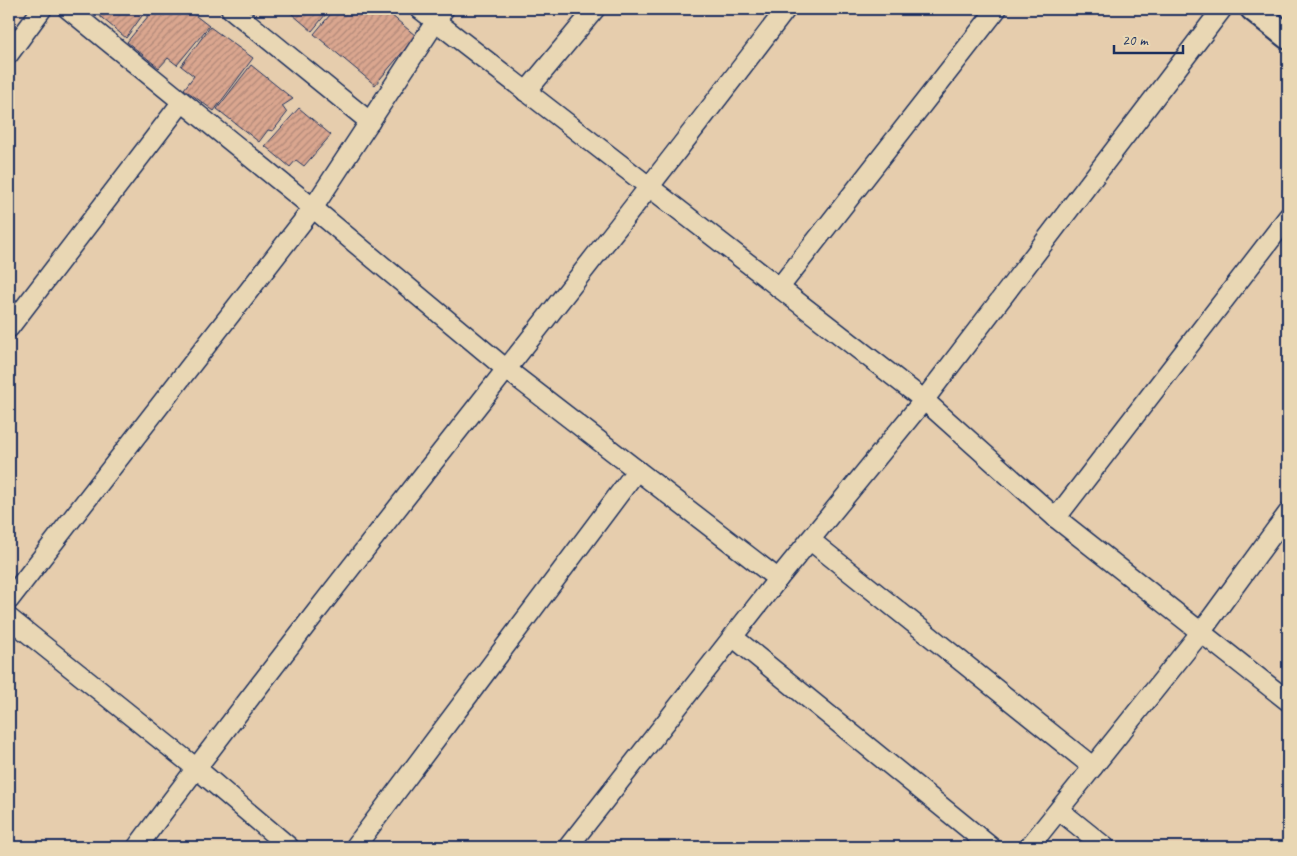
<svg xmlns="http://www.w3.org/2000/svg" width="1297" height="856" font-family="Caveat,sans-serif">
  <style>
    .building { fill: url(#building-hatch); stroke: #1b2f5e }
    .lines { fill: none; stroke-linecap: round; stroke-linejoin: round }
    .minor-casing { stroke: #1b2f5e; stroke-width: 22 }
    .tertiary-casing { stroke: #1b2f5e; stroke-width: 28 }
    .minor { stroke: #e9d7b4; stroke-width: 19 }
    .tertiary { stroke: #e9d7b4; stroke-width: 24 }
  </style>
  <defs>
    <pattern id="building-hatch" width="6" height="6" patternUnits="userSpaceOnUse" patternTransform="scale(1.25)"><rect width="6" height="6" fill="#daa68f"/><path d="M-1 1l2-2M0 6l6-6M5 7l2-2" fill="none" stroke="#b08878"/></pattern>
  </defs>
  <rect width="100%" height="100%" fill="#e6cdad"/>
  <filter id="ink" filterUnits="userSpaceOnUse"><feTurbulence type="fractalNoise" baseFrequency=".02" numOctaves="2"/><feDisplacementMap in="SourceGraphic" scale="10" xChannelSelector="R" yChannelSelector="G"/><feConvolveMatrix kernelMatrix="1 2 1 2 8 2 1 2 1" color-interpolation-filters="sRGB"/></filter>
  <g filter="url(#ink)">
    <!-- building -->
    <g class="building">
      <path d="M91 9H147L126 38Z"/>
      <path d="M154 9H187L209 26 177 65 168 58 159 68 127 42Z"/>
      <path d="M286 9H330L312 31Z"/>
      <path d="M335 9H384L416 36 375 85 314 34Z"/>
      <path d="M210 27 253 58 214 111 184 89 194 76 181 66Z"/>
      <path d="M251 65 293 99 282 106 287 113 273 131 268 130 259 142 217 109Z"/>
      <path d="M299 108 331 135 304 166 296 160 290 167 265 146Z"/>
    </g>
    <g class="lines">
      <defs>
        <g id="minor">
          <path d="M68 9 313 208 506 369 778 579"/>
          <path d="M231 9 370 122"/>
          <path d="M420 9 924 400 1056 518 1288 701"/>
          <path d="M9 54 42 9"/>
          <path d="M526 92 595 9"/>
          <path d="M779 288 997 9"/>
          <path d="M9 328 182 102"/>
          <path d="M1056 518 1288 217"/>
          <path d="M810 540 1093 767"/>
          <path d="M9 600 313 208 444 9"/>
          <path d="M9 618 196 768 289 847"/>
          <path d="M733 637 991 847"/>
          <path d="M1059 810 1105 847"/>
          <path d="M137 847C348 564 573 290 786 9"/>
          <path d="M355 847 637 470"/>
          <path d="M568 847 778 579 924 400 1222 9"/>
          <path d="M1029 847 1201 632 1288 513"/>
        </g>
        <path id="tertiary" d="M1253 9 1288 37"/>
      </defs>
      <!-- minor casing -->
      <use href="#minor" class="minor-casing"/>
      <!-- tertiary casing -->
      <use href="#tertiary" class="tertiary-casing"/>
      <!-- minor -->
      <use href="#minor" class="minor"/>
      <!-- tertiary -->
      <use href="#tertiary" class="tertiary"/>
    </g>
  </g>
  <!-- margin -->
  <rect width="1297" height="856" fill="none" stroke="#e9d7b4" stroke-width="30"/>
  <rect x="15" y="15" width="1267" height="826" fill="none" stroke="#1b2f5e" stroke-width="2" filter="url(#ink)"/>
  <!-- scale -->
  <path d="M1114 45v8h69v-8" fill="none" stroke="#1b2f5e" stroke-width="2.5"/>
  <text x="1122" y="45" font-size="15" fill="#1b2f5e" stroke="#e9d7b4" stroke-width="4" paint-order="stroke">20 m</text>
</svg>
